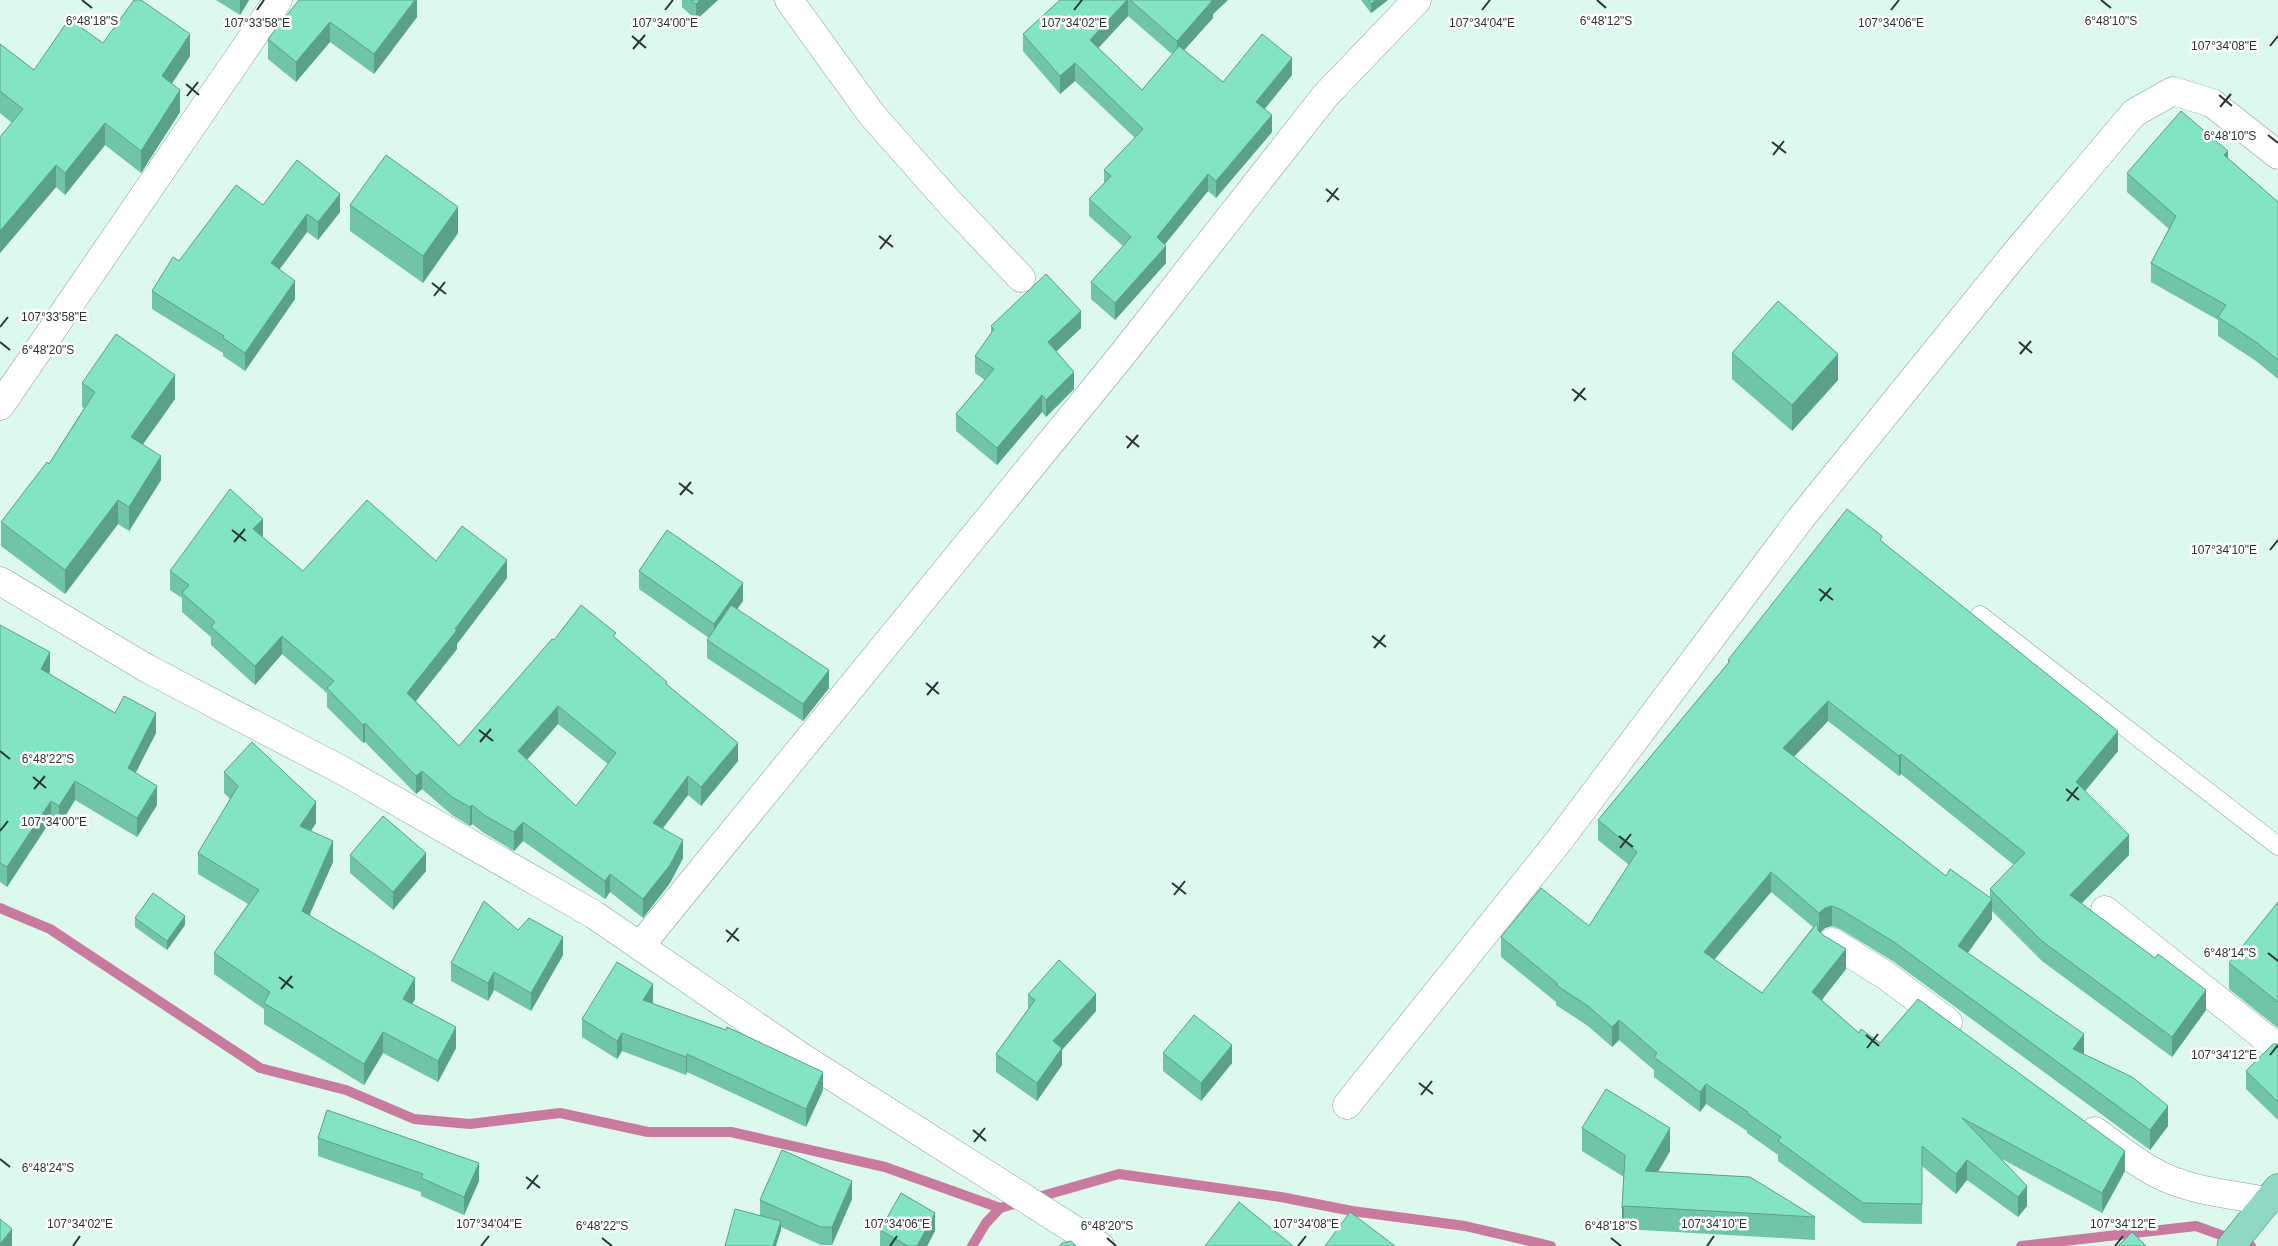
<svg xmlns="http://www.w3.org/2000/svg" width="2278" height="1246" font-family="Helvetica,sans-serif">
  <style>
    .lines { fill: none; stroke-linecap: round; stroke-linejoin: round }
    .stream { stroke: #c87b9f; stroke-width: 10 }
    .lane-casing { stroke: #88a198; stroke-width: 19 }
    .street-casing { stroke: #88a198; stroke-width: 29 }
    .secondary-casing { stroke: #88a198; stroke-width: 29 }
    .primary-casing { stroke: #3b9077; stroke-width: 29 }
    .lane { stroke: #fff; stroke-width: 18 }
    .street { stroke: #fff; stroke-width: 28 }
    .secondary { stroke: #fff; stroke-width: 28 }
    .primary { stroke: #8fd9c4; stroke-width: 28 }
    .wall { fill: #70c4a8; fill-rule: evenodd }
    .shaded-wall { fill: #5ba088 }
    .building { fill: #82e4c3; stroke: #5ba088; fill-rule: evenodd }
    .ticks { fill: none; stroke: #2b3632; stroke-width: 2 }
    .ticks-label { font-size: 12px; text-anchor: middle; fill: #2b3632; stroke: #fefefe; stroke-width: 5; stroke-linejoin: round; paint-order: stroke }
  </style>
  <rect width="100%" height="100%" fill="#ddf8ed"/>
  <g class="lines">
    <!-- stream -->
    <g class="stream">
      <path d="M0 908 50 929 260 1068 346 1090 414 1119 470 1124 560 1113 648 1132H731L885 1167 1000 1208 1119 1174 1281 1197 1352 1211 1465 1226 1551 1246"/>
      <path d="M972 1246 986 1223 1000 1208"/>
      <path d="M2021 1246 2196 1226 2251 1246"/>
    </g>
    <defs>
      <path id="lane" d="M1980 615 2278 846"/>
      <g id="street">
        <path d="M789 0 872 115 949 202 1021 278"/>
        <path d="M0 406 278 0"/>
        <path d="M2105 910 2278 1048"/>
        <path d="M1832 942 1885 975 1948 1022"/>
        <path d="M640 946 1122 355 1325 96 1417 0"/>
        <path d="M1347 1105 1558 842 1801 518 2014 255 2134 113 2173 91 2212 103 2278 155"/>
        <path d="M2095 1131C2117 1147 2141 1167 2166 1178 2198 1192 2234 1195 2268 1201"/>
      </g>
      <path id="secondary" d="M0 581 148 669 347 773 593 914 803 1058 1100 1246"/>
      <path id="primary" d="M2231 1246 2278 1188"/>
    </defs>
    <!-- lane casing -->
    <use href="#lane" class="lane-casing"/>
    <!-- street casing -->
    <use href="#street" class="street-casing"/>
    <!-- secondary casing -->
    <use href="#secondary" class="secondary-casing"/>
    <!-- primary casing -->
    <use href="#primary" class="primary-casing"/>
    <!-- lane -->
    <use href="#lane" class="lane"/>
    <!-- street -->
    <use href="#street" class="street"/>
    <!-- secondary -->
    <use href="#secondary" class="secondary"/>
    <!-- primary -->
    <use href="#primary" class="primary"/>
  </g>
  <!-- wall -->
  <g class="wall">
    <path d="M216 0H249L240 15Z"/>
    <path d="M417 0V17L374 74 330 42 296 82 268 59V39Z"/>
    <path d="M682 0H718L696 20 682 7Z"/>
    <path d="M1060 0H1228L1213 14V18L1184 50 1223 82 1292 75 1265 109 1272 132 1216 198 1208 191 1165 244 1166 263 1115 320 1091 299V282L1123 246 1089 216V199L1104 183V170L1135 138 1075 81 1060 94 1023 51V34ZM1128 16 1172 54 1142 90 1098 48Z"/>
    <path d="M1361 0H1388L1371 13Z"/>
    <path d="M103 43 190 56 172 84 180 112 141 173 105 145 65 195 56 187 0 253V137L12 123 0 113V44L34 70Z"/>
    <path d="M2228 158 2278 202V379L2256 361 2218 336V320L2151 282V263L2169 229 2127 192V173Z"/>
    <path d="M263 205 340 212 318 240 307 232 279 270 295 299 245 371 223 356V353L152 309V291L179 261Z"/>
    <path d="M350 205 458 233 423 283 350 231Z"/>
    <path d="M991 326 1081 328 1056 352 1074 389 1046 417 1042 412 997 465 956 431V414L985 380 975 373V356L991 334Z"/>
    <path d="M1732 353 1838 380 1792 431 1732 379Z"/>
    <path d="M82 383 175 399 143 444 161 480 129 531 118 524 65 594 1 546V522L49 464 84 408 82 407Z"/>
    <path d="M262 537 303 571 436 561 507 578 457 644V649L416 701 459 746 554 640 616 638 667 684 738 761 701 806 688 795 663 828 683 858 670 883 643 918 610 892 605 899 523 841 514 851 484 833 472 824 470 826 452 815 422 789 416 794 365 742 363 743 327 707V693L282 654 255 685 211 645V637L182 612V598L170 590V571ZM558 724 608 764 576 806 527 760Z"/>
    <path d="M1882 542 2118 751 2085 791 2129 855 2081 904 2206 1010 2172 1057 2042 961 1992 911V919L1968 953 2084 1054 2168 1126 2150 1150 1894 962 1840 929 1832 926 1825 928 1821 932 1846 969 1822 1000 1859 1033 1880 1043 2125 1171 2102 1213 2002 1159 2027 1206 2018 1217 1967 1180 1956 1194 1922 1166V1224L1863 1223 1778 1161V1155L1747 1133V1131L1706 1104 1700 1112 1654 1077V1070L1619 1040 1612 1047 1588 1026 1556 1005V1002L1501 957V937L1589 926 1629 865 1598 840V820L1728 663V660ZM1828 721 1899 776 1901 774 2014 865 1990 889V898L1946 876 1794 757ZM1771 892 1813 927 1762 993 1714 959Z"/>
    <path d="M639 571 743 601 737 609 829 688 803 721 707 658V640L709 638 639 589Z"/>
    <path d="M0 625 50 671 49 674 115 713 156 733 135 773 157 805 137 837 75 800 59 826 51 820 7 887 0 882Z"/>
    <path d="M224 772 316 823 311 831 333 862 309 915 415 999 412 1004 456 1048 438 1082 383 1053 364 1085 264 1024V1009L214 974V953L248 904 198 874V853L230 799 224 793Z"/>
    <path d="M350 855 426 871 393 910 350 873Z"/>
    <path d="M2278 902V1028L2229 989V963Z"/>
    <path d="M135 918 185 925 167 950 135 927Z"/>
    <path d="M518 930 563 955 531 1011 494 990 488 1001 451 981V963Z"/>
    <path d="M1028 995 1096 1011 1062 1050V1065L1037 1101 996 1072V1054L1028 1009Z"/>
    <path d="M653 1002 652 1003 823 1090 806 1127 687 1072 686 1075 622 1051 617 1059 582 1037V1019Z"/>
    <path d="M2278 1044V1120L2246 1089V1071Z"/>
    <path d="M1163 1053 1232 1063 1201 1101 1163 1071Z"/>
    <path d="M1582 1128 1670 1151 1658 1172 1815 1217V1240L1624 1229 1622 1231 1624 1177 1582 1151Z"/>
    <path d="M318 1138 479 1181 464 1215 421 1196V1192L318 1156Z"/>
    <path d="M852 1199 832 1245H821L781 1227V1230L760 1216V1200Z"/>
    <path d="M880 1230 935 1231 927 1246H880Z"/>
  </g>
  <!-- shaded-wall -->
  <g class="shaded-wall">
    <path d="M240 0H249L240 15Z"/>
    <path d="M415 0H417V17L374 74V54Z"/>
    <path d="M700 0H718L696 20V4Z"/>
    <path d="M1127 0H1128V16L1090 57V40Z"/>
    <path d="M1212 0H1228L1213 14V18L1177 58V41Z"/>
    <path d="M1376 0H1388L1371 13V4Z"/>
    <path d="M330 22V42L296 82V62Z"/>
    <path d="M190 34V56L162 98V76Z"/>
    <path d="M1292 58V75L1256 119V102Z"/>
    <path d="M1075 63V81L1060 94V76Z"/>
    <path d="M180 90V112L141 173V151Z"/>
    <path d="M1272 115V132L1216 198V181Z"/>
    <path d="M105 123V145L65 195V173Z"/>
    <path d="M2228 151V170L2224 155Z"/>
    <path d="M56 165V187L0 253V231Z"/>
    <path d="M1208 174V191L1157 254V237Z"/>
    <path d="M340 194V212L318 240V222Z"/>
    <path d="M458 207V233L423 283V256Z"/>
    <path d="M307 214V232L271 281V263Z"/>
    <path d="M1166 246V263L1115 320V303Z"/>
    <path d="M295 281V299L245 371V353Z"/>
    <path d="M1081 311V328L1048 359V342Z"/>
    <path d="M1838 354V380L1792 431V405Z"/>
    <path d="M1074 372V389L1046 417V400Z"/>
    <path d="M175 375V399L131 461V437Z"/>
    <path d="M1042 395V412L997 465V448Z"/>
    <path d="M161 456V480L129 531V507Z"/>
    <path d="M118 500V524L65 594V570Z"/>
    <path d="M263 519V537L253 529Z"/>
    <path d="M507 560V578L457 644V649L407 712V693Z"/>
    <path d="M743 583V601L714 642V624Z"/>
    <path d="M282 636V654L255 685V666Z"/>
    <path d="M50 652V671L41 689V669Z"/>
    <path d="M829 670V688L803 721V704Z"/>
    <path d="M1828 701V721L1783 768V748Z"/>
    <path d="M558 706V724L518 770V751Z"/>
    <path d="M156 713V733L128 788V768Z"/>
    <path d="M365 723V742L363 743V725Z"/>
    <path d="M2118 731V751L2076 802V782Z"/>
    <path d="M738 743V761L701 806V787Z"/>
    <path d="M1901 754V774L1899 776V756Z"/>
    <path d="M422 771V789L416 794V776Z"/>
    <path d="M688 776V795L653 841V823Z"/>
    <path d="M75 781V800L59 826V806Z"/>
    <path d="M157 786V805L137 837V818Z"/>
    <path d="M51 801V820L7 887V867Z"/>
    <path d="M316 802V823L300 847V826Z"/>
    <path d="M472 805V824L470 826V807Z"/>
    <path d="M523 822V841L514 851V832Z"/>
    <path d="M2129 835V855L2070 915V895Z"/>
    <path d="M683 840V858L670 883 643 918V899Z"/>
    <path d="M333 841V862L302 932V911Z"/>
    <path d="M426 853V871L393 910V892Z"/>
    <path d="M1771 872V892L1704 972V952Z"/>
    <path d="M610 874V892L605 899V881Z"/>
    <path d="M1992 899V919L1958 966V946Z"/>
    <path d="M1832 906V926L1825 928 1819 933V913L1825 908Z"/>
    <path d="M185 916V925L167 950V941Z"/>
    <path d="M563 937V955L531 1011V993Z"/>
    <path d="M1846 949V969L1812 1012V992Z"/>
    <path d="M494 972V990L488 1001V983Z"/>
    <path d="M415 978V999L403 1020V999Z"/>
    <path d="M653 984V1002L643 1018V1000Z"/>
    <path d="M2206 990V1010L2172 1057V1037Z"/>
    <path d="M1096 994V1011L1062 1050V1065L1037 1101V1083L1053 1041Z"/>
    <path d="M1619 1020V1040L1612 1047V1027Z"/>
    <path d="M456 1027V1048L438 1082V1061Z"/>
    <path d="M383 1032V1053L364 1085V1064Z"/>
    <path d="M622 1033V1051L617 1059V1041Z"/>
    <path d="M2084 1034V1054L2073 1049Z"/>
    <path d="M1232 1045V1063L1201 1101V1083Z"/>
    <path d="M687 1054V1072L686 1075V1057Z"/>
    <path d="M823 1072V1090L806 1127V1109Z"/>
    <path d="M1706 1084V1104L1700 1112V1092Z"/>
    <path d="M2168 1106V1126L2150 1150V1130Z"/>
    <path d="M1670 1128V1151L1645 1194V1171Z"/>
    <path d="M2125 1151V1171L2102 1213V1193Z"/>
    <path d="M1967 1160V1180L1956 1194V1174Z"/>
    <path d="M479 1163V1181L464 1215V1197Z"/>
    <path d="M852 1181V1199L832 1245V1227Z"/>
    <path d="M2027 1186V1206L2018 1217V1197Z"/>
    <path d="M1624 1206V1229L1622 1231V1208Z"/>
    <path d="M935 1213V1231L927 1246H917Z"/>
    <path d="M781 1221V1230L776 1246H773Z"/>
    <path d="M12 1229V1246H0V1244Z"/>
  </g>
  <!-- building -->
  <g class="building">
    <path d="M134 0H141L190 34 162 76 180 90 141 151 105 123 65 173 56 165 0 231V137L23 109 0 91V44L34 70 69 19 103 43Z"/>
    <path d="M299 0H415L374 54 330 22 296 62 268 39Z"/>
    <path d="M691 0H700L696 4Z"/>
    <path d="M1060 0H1127L1090 40 1142 90 1179 46 1223 82 1262 34 1292 58 1256 102 1272 115 1216 181 1208 174 1157 237 1166 246 1115 303 1091 282 1131 237 1089 199 1111 176 1104 170 1143 129 1075 63 1060 76 1023 34Z"/>
    <path d="M1130 0H1213L1177 41Z"/>
    <path d="M1368 0H1376L1371 4Z"/>
    <path d="M2181 111 2228 151 2224 155 2278 202V360L2256 342 2218 317 2226 305 2151 263 2176 216 2127 173Z"/>
    <path d="M386 155 458 207 423 256 350 205Z"/>
    <path d="M297 160 340 194 318 222 307 214 271 263 295 281 245 353 223 338 224 336 152 291 173 257 179 261 236 185 263 205Z"/>
    <path d="M1046 274 1081 311 1048 342 1074 372 1046 400 1042 395 997 448 956 414 994 369 975 356 994 329 991 326Z"/>
    <path d="M1778 301 1838 354 1792 405 1732 353Z"/>
    <path d="M116 334 175 375 131 437 161 456 129 507 118 500 65 570 1 522 47 462 49 464 95 392 82 383Z"/>
    <path d="M230 489 263 519 253 529 303 571 367 500 436 561 462 526 507 560 455 629 457 630 407 693 459 746 552 639 554 640 581 605 616 633 613 636 667 682 666 684 738 743 701 787 688 776 653 823 683 840 670 865 643 899 610 874 605 881 523 822 514 832 484 815 472 805 470 807 452 797 422 771 416 776 365 723 363 725 327 688 334 681 282 636 255 666 211 627 215 622 182 593 189 585 170 571ZM558 706 616 753 576 806 518 751Z"/>
    <path d="M1847 509 1882 536 1880 540 2118 731 2076 782 2129 835 2070 895 2155 958 2158 954 2206 990 2172 1037 2042 941 1990 889 2025 853 1901 754 1899 756 1828 701 1783 748 1946 876 1950 869 1992 899 1958 946 2084 1034 2073 1049 2132 1077 2168 1106 2150 1130 1894 942 1840 909 1832 906 1825 908 1819 913 1771 872 1704 952 1762 993 1817 923 1818 930 1823 935 1846 949 1812 992 1859 1033 1861 1029 1880 1043 1918 999 2125 1151 2102 1193 1962 1118 2027 1186 2018 1197 1967 1160 1956 1174 1922 1146V1204L1863 1203 1778 1141 1781 1137 1747 1113 1748 1112 1706 1084 1700 1092 1654 1057 1657 1053 1619 1020 1612 1027 1588 1006 1556 985 1558 984 1501 937 1541 888 1589 926 1637 852 1598 820 1730 661 1728 660Z"/>
    <path d="M667 530 743 583 714 624 639 571Z"/>
    <path d="M731 605 829 670 803 704 707 640Z"/>
    <path d="M0 625 50 652 41 669 115 713 124 696 156 713 128 768 157 786 137 818 75 781 59 806 51 801 7 867 0 863Z"/>
    <path d="M252 742 316 802 300 826 333 841 302 911 415 978 403 999 456 1027 438 1061 383 1032 364 1064 264 1003 270 992 214 953 259 890 198 853 238 786 224 772Z"/>
    <path d="M383 816 426 853 393 892 350 855Z"/>
    <path d="M153 893 185 916 167 941 135 918Z"/>
    <path d="M484 901 518 930 529 918 563 937 531 993 494 972 488 983 451 963Z"/>
    <path d="M2278 902V1002L2229 963Z"/>
    <path d="M1059 960 1096 994 1053 1041 1062 1048 1037 1083 996 1054 1035 1000 1028 995Z"/>
    <path d="M617 962 653 984 643 1000 726 1030 727 1027 823 1072 806 1109 687 1054 686 1057 622 1033 617 1041 582 1019Z"/>
    <path d="M1194 1015 1232 1045 1201 1083 1163 1053Z"/>
    <path d="M2273 1044H2278V1102L2246 1071Z"/>
    <path d="M1606 1089 1670 1128 1645 1171 1750 1177 1815 1217 1624 1206 1622 1208 1625 1155 1582 1128Z"/>
    <path d="M327 1110 479 1163 464 1197 421 1178 423 1174 318 1138Z"/>
    <path d="M782 1150 852 1181 832 1227H821L760 1200Z"/>
    <path d="M901 1193 935 1213 917 1246H908L880 1230Z"/>
    <path d="M1239 1202 1293 1246H1205Z"/>
    <path d="M735 1209 781 1221 773 1246H725Z"/>
    <path d="M1350 1212 1395 1246H1325Z"/>
    <path d="M0 1219 12 1229 0 1244Z"/>
    <path d="M2132 1232 2146 1246H2118Z"/>
    <path d="M1071 1241 1076 1246H1059L1062 1243Z"/>
  </g>
  <!-- ticks -->
  <path class="ticks" d="M82 0 92 8M1597 0 1606 8M2101 0 2111 8M257 10 264 0M665 10 673 0M1074 10 1082 0M1482 10 1490 0M1891 10 1899 0M632 36 646 48M2270 46 2278 36M633 49 645 35M186 84 199 95M2219 95 2232 106M187 96 198 82M2220 107 2231 94M2268 135 2278 143M1772 142 1786 153M1773 155 1784 141M1326 189 1339 200M1327 202 1338 188M879 236 893 247M880 249 891 235M432 283 446 294M434 296 445 282M0 327 8 317M0 342 10 350M2019 342 2032 353M2020 354 2031 341M1572 389 1586 400M1574 401 1585 388M1126 436 1139 447M1127 448 1138 435M679 483 693 494M680 495 691 482M232 530 246 541M234 542 245 529M2270 550 2278 540M1819 589 1833 600M1820 601 1831 588M1372 636 1386 647M1374 648 1385 635M926 683 939 694M927 695 938 682M479 730 493 741M480 742 491 729M0 751 10 759M33 777 46 788M34 789 45 776M2066 789 2079 800M2067 801 2078 787M0 831 8 821M1619 836 1633 847M1620 848 1631 834M1172 883 1186 894M1174 895 1185 881M726 930 739 941M727 942 738 928M2268 953 2278 961M279 977 293 988M281 989 292 976M1866 1035 1879 1046M1867 1048 1878 1034M2270 1055 2278 1045M1419 1083 1433 1094M1421 1095 1432 1081M973 1130 986 1141M974 1142 985 1128M0 1159 10 1167M526 1177 540 1188M527 1189 538 1175M602 1238 612 1246M1107 1238 1116 1246M1611 1238 1621 1246M73 1246 80 1236M481 1246 489 1236M890 1246 897 1236M1298 1246 1306 1236M1707 1246 1714 1236M2115 1246 2123 1236"/>
  <g class="ticks-label">
    <text x="92" y="25">6°48'18"S</text>
    <text x="1606" y="25">6°48'12"S</text>
    <text x="2111" y="25">6°48'10"S</text>
    <text x="257" y="27">107°33'58"E</text>
    <text x="665" y="27">107°34'00"E</text>
    <text x="1074" y="27">107°34'02"E</text>
    <text x="1482" y="27">107°34'04"E</text>
    <text x="1891" y="27">107°34'06"E</text>
    <text x="2224" y="50">107°34'08"E</text>
    <text x="2230" y="140">6°48'10"S</text>
    <text x="54" y="321">107°33'58"E</text>
    <text x="48" y="354">6°48'20"S</text>
    <text x="2224" y="554">107°34'10"E</text>
    <text x="48" y="763">6°48'22"S</text>
    <text x="54" y="826">107°34'00"E</text>
    <text x="2230" y="957">6°48'14"S</text>
    <text x="2224" y="1059">107°34'12"E</text>
    <text x="48" y="1172">6°48'24"S</text>
    <text x="80" y="1228">107°34'02"E</text>
    <text x="489" y="1228">107°34'04"E</text>
    <text x="897" y="1228">107°34'06"E</text>
    <text x="1306" y="1228">107°34'08"E</text>
    <text x="1714" y="1228">107°34'10"E</text>
    <text x="2123" y="1228">107°34'12"E</text>
    <text x="602" y="1230">6°48'22"S</text>
    <text x="1107" y="1230">6°48'20"S</text>
    <text x="1611" y="1230">6°48'18"S</text>
  </g>
</svg>
